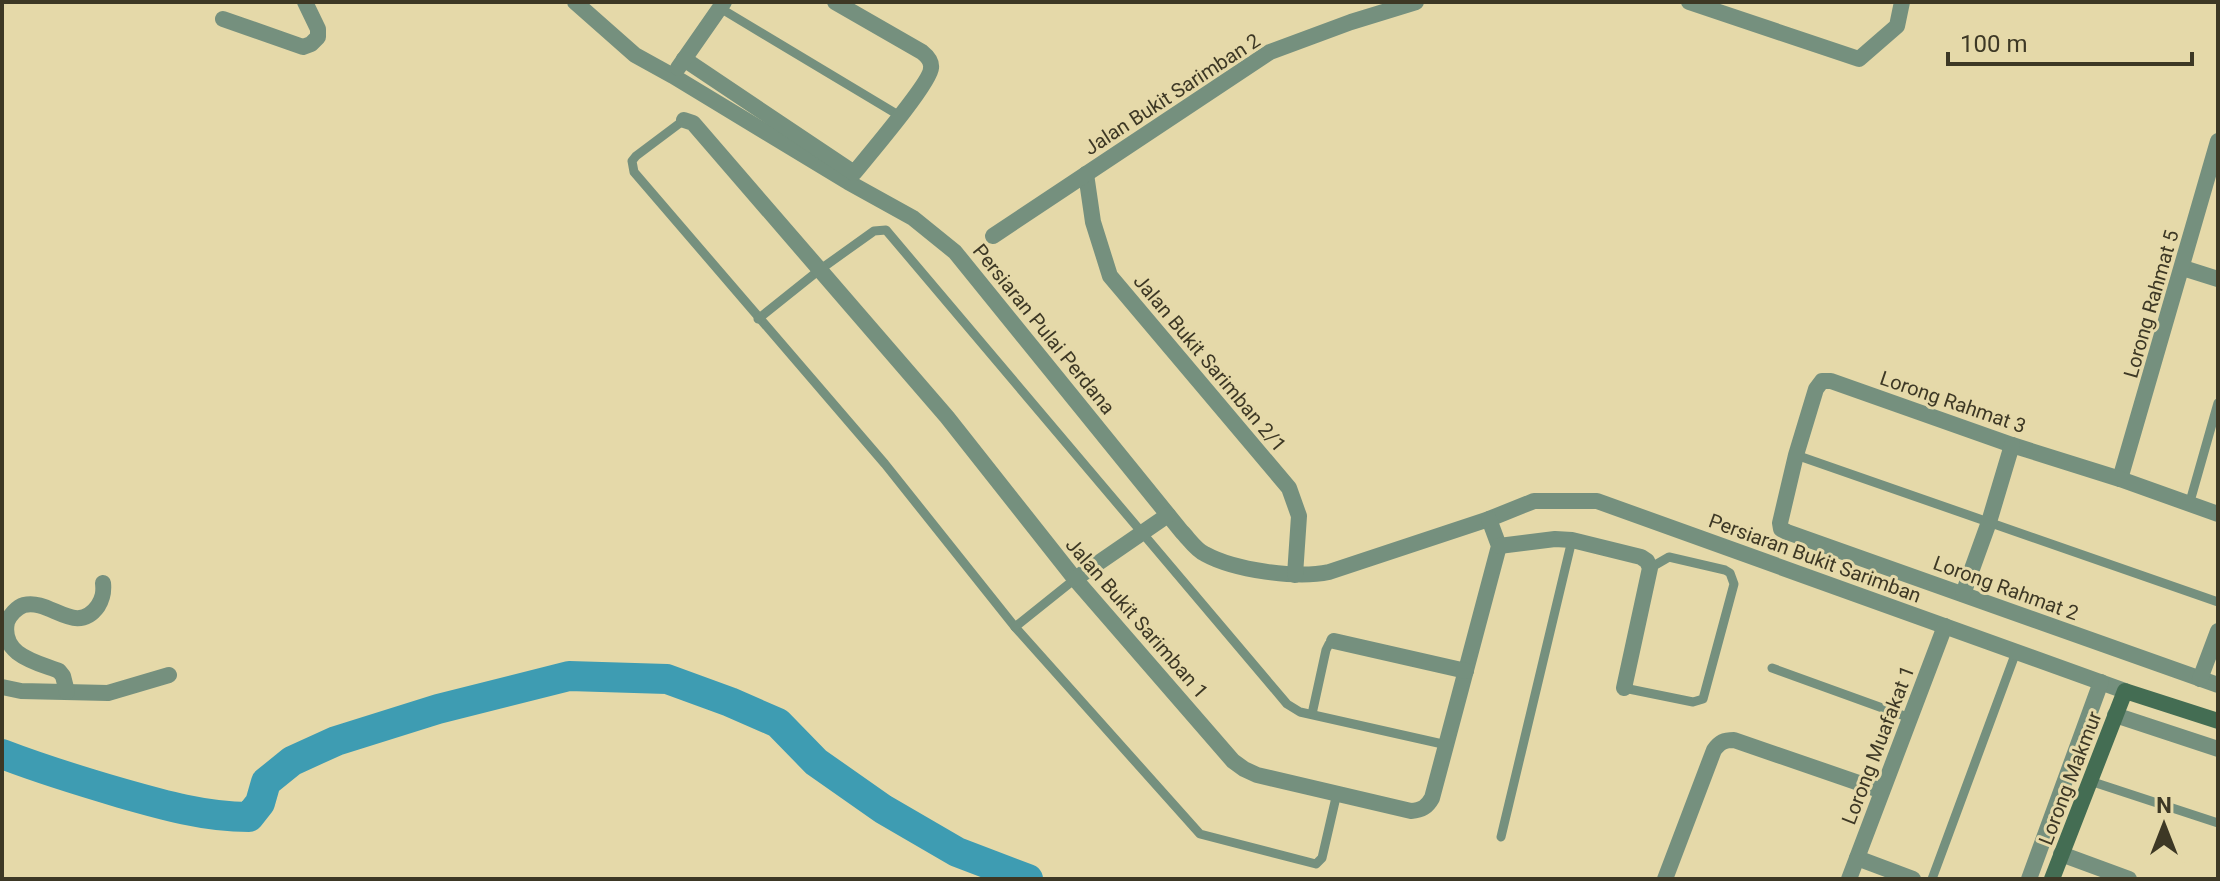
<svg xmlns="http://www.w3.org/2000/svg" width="2220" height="881" font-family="Roboto,sans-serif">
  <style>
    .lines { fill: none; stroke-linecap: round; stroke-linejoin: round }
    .river { stroke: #3e9cb2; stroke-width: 30 }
    .service { stroke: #75907e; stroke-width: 9 }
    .minor { stroke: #75907e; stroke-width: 16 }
    .secondary { stroke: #446d53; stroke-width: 16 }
    .labels { text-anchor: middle; stroke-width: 6; stroke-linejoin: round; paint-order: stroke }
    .street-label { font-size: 20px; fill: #3d3825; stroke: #e5d9a9 }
  </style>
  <rect width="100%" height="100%" fill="#e5d9a9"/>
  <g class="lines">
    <!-- river -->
    <path class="river" d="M2 754C41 769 80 781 121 793 163 805 205 817 249 817L260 803 266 782 292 761 336 741 438 709 569 676 667 679 730 702 778 723 816 762 883 809 957 852 1028 879"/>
    <!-- service -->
    <g class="service">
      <path d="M720 8 900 116"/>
      <path d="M684 120 636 156 632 161 634 172 885 464 1015 627 1200 834 1316 864 1322 858 1337 793"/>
      <path d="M758 319 818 271 874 231 886 230 1287 704 1300 712 1447 745"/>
      <path d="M1796 455 2218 602"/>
      <path d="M2189 505 2218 403"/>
      <path d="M1015 627 1075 579"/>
      <path d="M1772 668 1910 718"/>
      <path d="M1624 688 1693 702 1703 699 1734 584 1730 573 1725 570 1669 557 1650 568"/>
      <path d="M1312 714 1326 650 1329 644 1334 641"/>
      <path d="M2090 781 2218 823"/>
      <path d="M1501 837 1572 540"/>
      <path d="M1932 879 2016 652"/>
    </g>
    <!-- minor -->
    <g class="minor">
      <path d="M575 2 635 55 673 76 848 182 913 218 955 252 1182 532C1189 539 1196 550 1205 554 1234 570 1296 579 1329 572L1489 519 1534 501H1597L2125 691"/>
      <path d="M1689 2 1859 59 1897 26 1902 2"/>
      <path d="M223 19 303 47 311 44 318 37V29L305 2"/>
      <path d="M684 59 854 173C867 157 931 82 931 68 932 61 927 56 922 52L835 2"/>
      <path d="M678 68 724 2"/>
      <path d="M684 120 693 123 947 417 1075 579 1233 761 1244 769 1257 775 1411 811C1422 810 1427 807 1432 798L1499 546 1489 519"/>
      <path d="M1086 174 1093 222 1110 276 1289 488 1299 516 1295 575"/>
      <path d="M993 236 1270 52 1351 22 1416 2"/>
      <path d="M2183 268 2218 279"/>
      <path d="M2120 479 2218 141"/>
      <path d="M2218 514 2120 479 2012 445 1831 381H1822L1816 389 1796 455 1780 523 1781 529 1787 532 2218 685"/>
      <path d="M1499 546 1555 539 1572 540 1641 557 1647 561 1650 568 1624 688"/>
      <path d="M1075 579 1168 515"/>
      <path d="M1963 594 1989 522 2012 445"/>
      <path d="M1334 641 1466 671"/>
      <path d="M2200 679 2218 631"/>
      <path d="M2 687 21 691 108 693 169 675"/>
      <path d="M67 692 63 676 59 671C36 662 0 655 7 622 9 616 17 607 24 605 50 598 76 637 98 606 103 598 104 592 103 583"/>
      <path d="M2115 715 2218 749"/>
      <path d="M2061 854 2129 879"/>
      <path d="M1857 858 1913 879"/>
      <path d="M1665 879 1714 750C1720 742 1724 740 1734 740L1882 791"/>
      <path d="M1849 879 1945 626"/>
      <path d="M2029 879 2101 682"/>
    </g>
    <!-- secondary -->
    <path class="secondary" d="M2052 879 2125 691 2218 721"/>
  </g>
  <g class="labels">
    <!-- street labels -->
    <g class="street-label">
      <text transform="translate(1172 94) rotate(-33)" y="7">Jalan Bukit Sarimban 2</text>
      <text transform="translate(2151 304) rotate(-74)" y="7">Lorong Rahmat 5</text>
      <text transform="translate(1044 329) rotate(51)" y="7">Persiaran Pulai Perdana</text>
      <text transform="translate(1210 363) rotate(50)" y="7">Jalan Bukit Sarimban 2/1</text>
      <text transform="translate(1953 402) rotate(19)" y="7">Lorong Rahmat 3</text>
      <text transform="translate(1815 558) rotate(20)" y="7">Persiaran Bukit Sarimban</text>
      <text transform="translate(2006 588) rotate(20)" y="7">Lorong Rahmat 2</text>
      <text transform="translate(1137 618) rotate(49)" y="7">Jalan Bukit Sarimban 1</text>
      <text transform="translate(1878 745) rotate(-69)" y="7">Lorong Muafakat 1</text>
      <text transform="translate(2070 778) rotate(-69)" y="7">Lorong Makmur</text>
    </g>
  </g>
  <!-- border -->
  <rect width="2220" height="881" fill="none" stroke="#3d3825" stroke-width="8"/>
  <!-- north arrow -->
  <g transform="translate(2164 825)" stroke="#e5d9a9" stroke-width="6" paint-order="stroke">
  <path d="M0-6L14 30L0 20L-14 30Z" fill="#3d3825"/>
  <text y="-12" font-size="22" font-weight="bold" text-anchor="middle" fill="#3d3825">N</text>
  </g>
  <!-- scale -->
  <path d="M1948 52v12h244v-12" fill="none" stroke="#3d3825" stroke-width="4"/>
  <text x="1960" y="52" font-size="24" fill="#3d3825" stroke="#e5d9a9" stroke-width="6" paint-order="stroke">100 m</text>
</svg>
